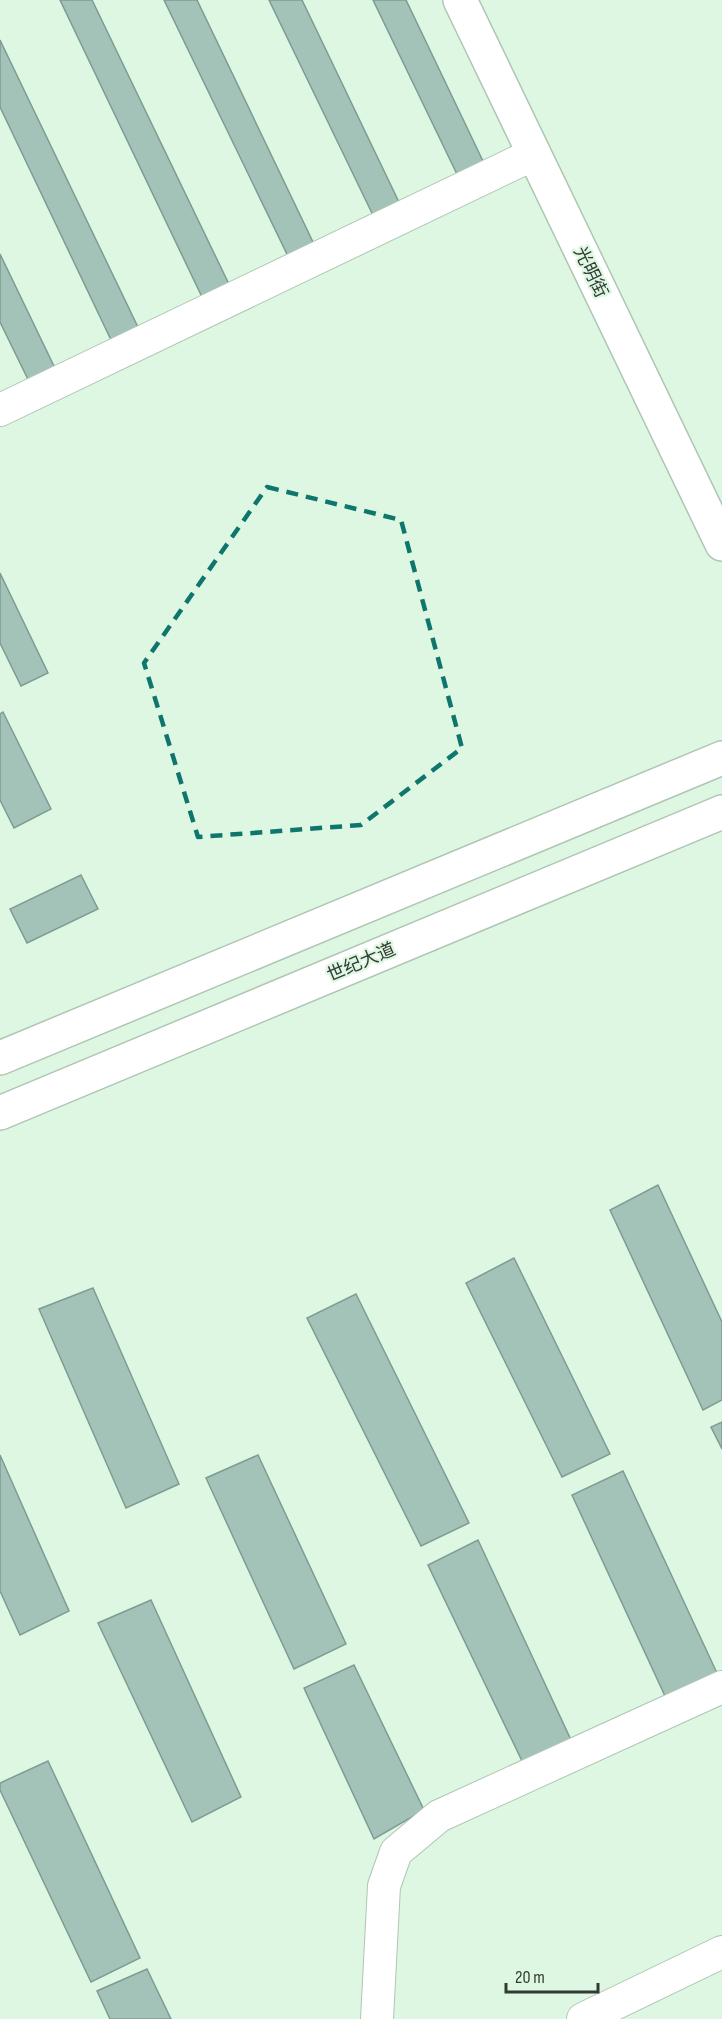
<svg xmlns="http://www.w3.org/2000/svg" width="722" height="2019" font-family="'Sofia Sans Condensed','Noto Sans SC',sans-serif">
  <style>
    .building { fill: #a3c3b9; stroke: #7d9c93; stroke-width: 1.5 }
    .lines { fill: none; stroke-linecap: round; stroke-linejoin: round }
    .street-casing { stroke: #afc6b4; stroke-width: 34 }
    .secondary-casing { stroke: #afc6b4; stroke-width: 36 }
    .primary-casing { stroke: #afc6b4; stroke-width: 36 }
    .street { stroke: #fff; stroke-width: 32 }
    .secondary { stroke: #fff; stroke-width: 33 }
    .primary { stroke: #fff; stroke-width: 33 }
    .marked { fill: none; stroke: #0f766e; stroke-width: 4.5; stroke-dasharray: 12 8; stroke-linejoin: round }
    .labels { text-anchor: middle; stroke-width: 4.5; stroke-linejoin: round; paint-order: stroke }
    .street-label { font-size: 18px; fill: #323c34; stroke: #def7e3 }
  </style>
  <rect width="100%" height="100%" fill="#def7e3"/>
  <!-- building -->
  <g class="building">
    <path d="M60 0H92L239 305 213 320Z"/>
    <path d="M164 0H197L324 265 299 279Z"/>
    <path d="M269 0H302L408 221 383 236Z"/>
    <path d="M373 0H406L492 180 467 195Z"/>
    <path d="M0 40 148 348 122 363 0 107Z"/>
    <path d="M0 254 65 389 40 404 0 322Z"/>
    <path d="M0 573 48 673 21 686 0 643Z"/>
    <path d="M3 712 51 809 14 828 0 800V714Z"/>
    <path d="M81 875 98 909 27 943 10 909Z"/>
    <path d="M658 1185 722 1322V1400L703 1410 610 1210Z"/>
    <path d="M514 1258 610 1454 562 1477 466 1283Z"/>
    <path d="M93 1288 179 1484 126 1508 39 1309Z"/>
    <path d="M356 1294 469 1523 421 1546 307 1318Z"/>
    <path d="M722 1422V1449L711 1427Z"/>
    <path d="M0 1455 69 1611 20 1635 0 1591Z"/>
    <path d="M258 1455 346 1644 294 1669 206 1478Z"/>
    <path d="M623 1471 717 1673 665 1696 572 1495Z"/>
    <path d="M478 1540 571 1740 523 1763 428 1565Z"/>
    <path d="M151 1600 241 1797 192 1822 98 1623Z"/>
    <path d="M354 1665 424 1810 374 1839 304 1688Z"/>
    <path d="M48 1761 140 1958 91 1982 0 1790V1783Z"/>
    <path d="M147 1969 171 2019H110L97 1991Z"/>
  </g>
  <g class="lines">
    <defs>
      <g id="street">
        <path d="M0 410 534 154"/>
        <path d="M377 2019 384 1886 396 1852 439 1816 722 1687"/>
        <path d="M583 2019 722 1952"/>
      </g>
      <path id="secondary" d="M460 0 722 544"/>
      <g id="primary">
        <path d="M0 1058 722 758"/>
        <path d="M0 1113 722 812"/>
      </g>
    </defs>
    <!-- street casing -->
    <use href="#street" class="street-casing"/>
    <!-- secondary casing -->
    <use href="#secondary" class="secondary-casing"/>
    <!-- primary casing -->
    <use href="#primary" class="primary-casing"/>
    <!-- street -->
    <use href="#street" class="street"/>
    <!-- secondary -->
    <use href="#secondary" class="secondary"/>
    <!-- primary -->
    <use href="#primary" class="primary"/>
  </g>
  <!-- marked area -->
  <path class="marked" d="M267 487 401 520 462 748 361 825 198 837 144 663Z"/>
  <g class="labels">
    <!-- street labels -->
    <g class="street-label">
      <text transform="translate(591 272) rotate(64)" y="6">光明街</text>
      <text transform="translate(361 962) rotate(-23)" y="6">世纪大道</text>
    </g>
  </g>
  <!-- scale -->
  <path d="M506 1983v9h92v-9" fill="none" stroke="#323c34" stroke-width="3"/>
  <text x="515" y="1983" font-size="18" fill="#323c34" stroke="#def7e3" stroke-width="4.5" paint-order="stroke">20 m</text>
</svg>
